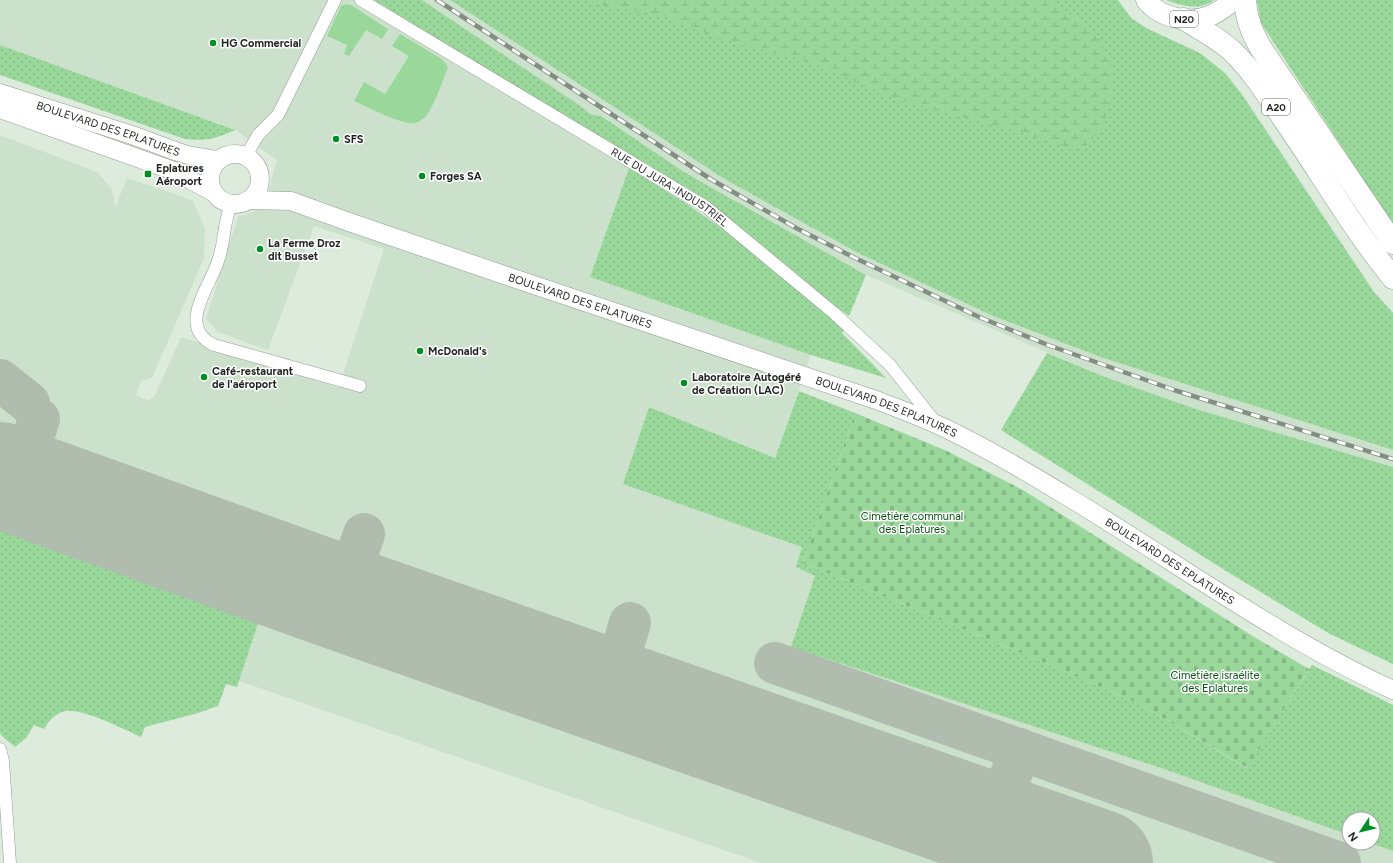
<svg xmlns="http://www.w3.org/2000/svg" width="1393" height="863" font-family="Figtree,sans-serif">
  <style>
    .built { fill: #cce1cc }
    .grass { fill: url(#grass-dots) }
    .wetland { fill: url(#wetland-marsh) }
    .cemetery { fill: url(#cemetery-stones) }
    .garden { fill: #99d89a }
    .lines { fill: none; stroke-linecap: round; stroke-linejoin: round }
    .taxiway { stroke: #b0bcae; stroke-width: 42 }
    .runway { stroke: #b0bcae; stroke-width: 106 }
    .minor-casing { stroke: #8f9e8f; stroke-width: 13 }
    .secondary-casing { stroke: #8f9e8f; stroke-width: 19 }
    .primary-casing { stroke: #8f9e8f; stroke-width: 21 }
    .motorway-casing { stroke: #8f9e8f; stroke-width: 23 }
    .minor { stroke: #fff; stroke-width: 12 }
    .secondary { stroke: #fff; stroke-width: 18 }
    .primary { stroke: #fff; stroke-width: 20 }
    .motorway { stroke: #fff; stroke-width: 22 }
    .rail-casing { stroke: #838d82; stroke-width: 4.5 }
    .rail { stroke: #fff; stroke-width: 3; stroke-dasharray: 9; stroke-linecap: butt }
    .poi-dot { fill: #008f22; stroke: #fff; stroke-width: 1.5 }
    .labels { text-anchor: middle; stroke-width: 3; stroke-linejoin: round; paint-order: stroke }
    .shield { fill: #fff; stroke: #626662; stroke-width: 1 }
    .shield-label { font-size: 10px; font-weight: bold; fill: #1f241f }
    .poi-label { font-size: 11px; font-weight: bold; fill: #1f241f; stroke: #fff; text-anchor: start }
    .street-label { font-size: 11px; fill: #1f241f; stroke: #fff }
    .park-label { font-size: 11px; fill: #075213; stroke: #fff }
  </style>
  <defs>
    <pattern id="grass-dots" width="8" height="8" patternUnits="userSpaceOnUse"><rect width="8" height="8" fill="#99d89a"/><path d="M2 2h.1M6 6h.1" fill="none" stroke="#83b984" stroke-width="1.8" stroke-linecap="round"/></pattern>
    <pattern id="wetland-marsh" width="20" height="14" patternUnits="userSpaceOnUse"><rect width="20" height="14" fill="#99d89a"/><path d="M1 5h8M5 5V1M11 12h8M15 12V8" fill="none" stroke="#83b984"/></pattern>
    <pattern id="cemetery-stones" width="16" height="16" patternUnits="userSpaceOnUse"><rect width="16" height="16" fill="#99d89a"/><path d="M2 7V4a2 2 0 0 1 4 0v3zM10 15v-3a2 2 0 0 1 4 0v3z" fill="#83b984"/></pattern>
  </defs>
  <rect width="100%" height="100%" fill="#dcebdb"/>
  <!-- built -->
  <g class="built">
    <path d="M0 0H374L633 156 590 277 811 355 775 458 649 407 623 484 803 547 797 567 815 576 1161 768 1349 835V843H1370L1393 851V863H761L254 686 0 604V135L97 172 111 188 114 199 115 208 127 178 175 194 193 201 205 228 204 258 152 378 141 381 136 395 147 400 151 399 155 395 181 337 339 388 343 374 384 249 314 226 268 350 218 332 206 319 238 217 264 208 277 160 235 130 0 45Z"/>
    <path d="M422 0H450L726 180 858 253 993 316 1103 358 1393 450V467L1196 409 1105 377 866 275 684 172 601 115 599 117 590 114 491 45Z"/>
  </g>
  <!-- grass -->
  <g class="grass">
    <path d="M374 0H422L582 107 590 114 599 116 600 115 684 172 866 275 849 316 839 309 705 202Z"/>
    <path d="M450 0H1118L1131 18 1148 29 1200 53 1225 73 1241 93 1374 292 1393 313V450L1103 358 993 316 858 253 726 180Z"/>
    <path d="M1166 0H1214C1199 11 1182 6 1166 0Z"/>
    <path d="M1257 0H1393V225L1261 23Z"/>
    <path d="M0 45 235 130C215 139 207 141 185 139L0 75Z"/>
    <path d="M629 168 687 204 731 235 844 329 842 333 886 378 811 355 590 277Z"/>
    <path d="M1047 353 1105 377 1196 409 1393 467V664L1330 634 1231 574 1001 430Z"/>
    <path d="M799 391 855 413 803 563 1050 665 1141 705 1246 768 1312 665 1393 705V851L1370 843H1373V819H1349V835L1161 768 791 647 815 576 796 567 802 547 623 484 649 407 775 458Z"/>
    <path d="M0 518 262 611 237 687 226 684 218 706 198 713 145 727 141 737C124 729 82 708 65 711 54 714 49 721 44 729L34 725 26 738 15 747 2 736 0 733Z"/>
  </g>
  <!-- wetland -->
  <path class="wetland" d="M582 0H1050L1096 33 1111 63V98L1103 128 1082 149 1059 145 1019 132 895 99 813 63 719 38 659 15 614 8Z"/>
  <!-- cemetery -->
  <path class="cemetery" d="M855 413 947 451 1023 490 1254 637 1309 669 1247 768 1141 705 1050 665 803 563Z"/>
  <!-- garden -->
  <g class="garden">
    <path d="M346 4 351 5 388 29 382 39 366 30 349 56 344 54 347 45 327 36 341 6Z"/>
    <path d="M400 34 442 59 448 67C444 77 433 110 425 117 423 119 418 122 415 123 401 125 368 107 354 101L364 82 385 94 409 56 392 46Z"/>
  </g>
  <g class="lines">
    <!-- taxiway -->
    <g class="taxiway">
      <path d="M0 380 29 403"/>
      <path d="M19 482 39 419"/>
      <path d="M342 598 364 534"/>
      <path d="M775 663 1340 863"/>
      <path d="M609 691 630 623"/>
      <path d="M993 826 1020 749"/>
    </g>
    <!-- runway -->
    <path class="runway" d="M0 475 342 598 1100 863"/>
    <defs>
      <g id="minor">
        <path id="s1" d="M361 0 706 207 834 313 890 365 936 423"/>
        <path d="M246 156 258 135 278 115 335 0"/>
        <path d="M230 204C229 212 226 220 225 228 223 239 222 251 218 261 210 287 176 327 214 345L360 386"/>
        <path d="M0 749 3 761 10 863"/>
      </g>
      <g id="secondary">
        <path id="s2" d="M0 93 132 135 175 151 188 155 217 160"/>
        <path d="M0 109 174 171 213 192"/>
        <circle cx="235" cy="179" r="25"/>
        <path id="s3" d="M249 200 291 201 349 222 510 277 879 401C899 409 918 416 938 425 984 446 1029 473 1073 500 1179 564 1280 638 1393 690"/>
      </g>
      <path id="primary" d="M1146 0C1161 19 1191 24 1212 15 1220 11 1227 6 1233 0"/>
      <g id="motorway">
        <path d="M1245 0C1246 19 1252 34 1262 50L1393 243"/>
        <path d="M1184 19C1200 29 1218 38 1232 51 1253 71 1269 97 1285 121 1321 173 1353 229 1393 278"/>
      </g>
    </defs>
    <!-- minor casing -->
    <use href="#minor" class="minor-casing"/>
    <!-- secondary casing -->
    <use href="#secondary" class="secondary-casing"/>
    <!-- primary casing -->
    <use href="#primary" class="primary-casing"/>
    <!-- motorway casing -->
    <use href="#motorway" class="motorway-casing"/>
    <!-- minor -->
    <use href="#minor" class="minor"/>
    <!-- secondary -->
    <use href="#secondary" class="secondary"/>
    <!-- primary -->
    <use href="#primary" class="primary"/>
    <!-- motorway -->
    <use href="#motorway" class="motorway"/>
    <defs>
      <path id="rail" d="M437 0 712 180 798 229 855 258 979 317 1048 345 1174 390 1393 459"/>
    </defs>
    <!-- rail casing -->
    <use href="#rail" class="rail-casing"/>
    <!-- rail -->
    <use href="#rail" class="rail"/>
  </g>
  <!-- markers -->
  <g class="poi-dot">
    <circle cx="213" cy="43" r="4"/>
    <circle cx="336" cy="139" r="4"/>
    <rect x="144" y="170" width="8" height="8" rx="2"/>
    <circle cx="422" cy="176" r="4"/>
    <circle cx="260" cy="249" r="4"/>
    <circle cx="420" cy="351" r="4"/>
    <circle cx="204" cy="377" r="4"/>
    <circle cx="684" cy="383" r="4"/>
  </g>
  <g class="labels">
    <!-- shield labels -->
    <g class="shield">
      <rect x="1170" y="11" width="28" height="16" rx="3"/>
      <rect x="1262" y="99" width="28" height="16" rx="3"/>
    </g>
    <g class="shield-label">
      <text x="1184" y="23">N20</text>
      <text x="1276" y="111">A20</text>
    </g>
    <!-- poi labels -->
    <g class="poi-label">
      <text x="221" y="47">HG Commercial</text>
      <text x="344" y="143">SFS</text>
      <text x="156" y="172">Eplatures<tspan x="156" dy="13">Aéroport</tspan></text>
      <text x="430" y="180">Forges SA</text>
      <text x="268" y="247">La Ferme Droz<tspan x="268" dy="13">dit Busset</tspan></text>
      <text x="428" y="355">McDonald's</text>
      <text x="212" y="375">Café-restaurant<tspan x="212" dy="13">de l'aéroport</tspan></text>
      <text x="692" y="381">Laboratoire Autogéré<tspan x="692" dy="13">de Création (LAC)</tspan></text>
    </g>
    <!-- street labels -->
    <g class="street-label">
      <text dy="4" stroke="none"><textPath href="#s2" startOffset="114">BOULEVARD DES EPLATURES</textPath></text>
      <text dy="4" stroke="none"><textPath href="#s1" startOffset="361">RUE DU JURA-INDUSTRIEL</textPath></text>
      <text dy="4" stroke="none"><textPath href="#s3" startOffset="348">BOULEVARD DES EPLATURES</textPath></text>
      <text dy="4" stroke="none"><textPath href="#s3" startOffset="672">BOULEVARD DES EPLATURES</textPath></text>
      <text dy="4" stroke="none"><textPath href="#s3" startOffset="996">BOULEVARD DES EPLATURES</textPath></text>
    </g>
    <!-- park labels -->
    <g class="park-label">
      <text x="912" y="520">Cimetière communal<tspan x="912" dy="13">des Eplatures</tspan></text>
      <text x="1215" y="679">Cimetière israélite<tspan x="1215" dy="13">des Eplatures</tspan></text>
    </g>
  </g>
  <!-- north arrow -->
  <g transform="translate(1361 831) rotate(235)"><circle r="19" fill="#ffffff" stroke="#a5a7a5"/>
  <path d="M0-3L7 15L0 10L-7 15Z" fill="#008f22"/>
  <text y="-6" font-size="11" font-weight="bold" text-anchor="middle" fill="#1f241f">N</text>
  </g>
</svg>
